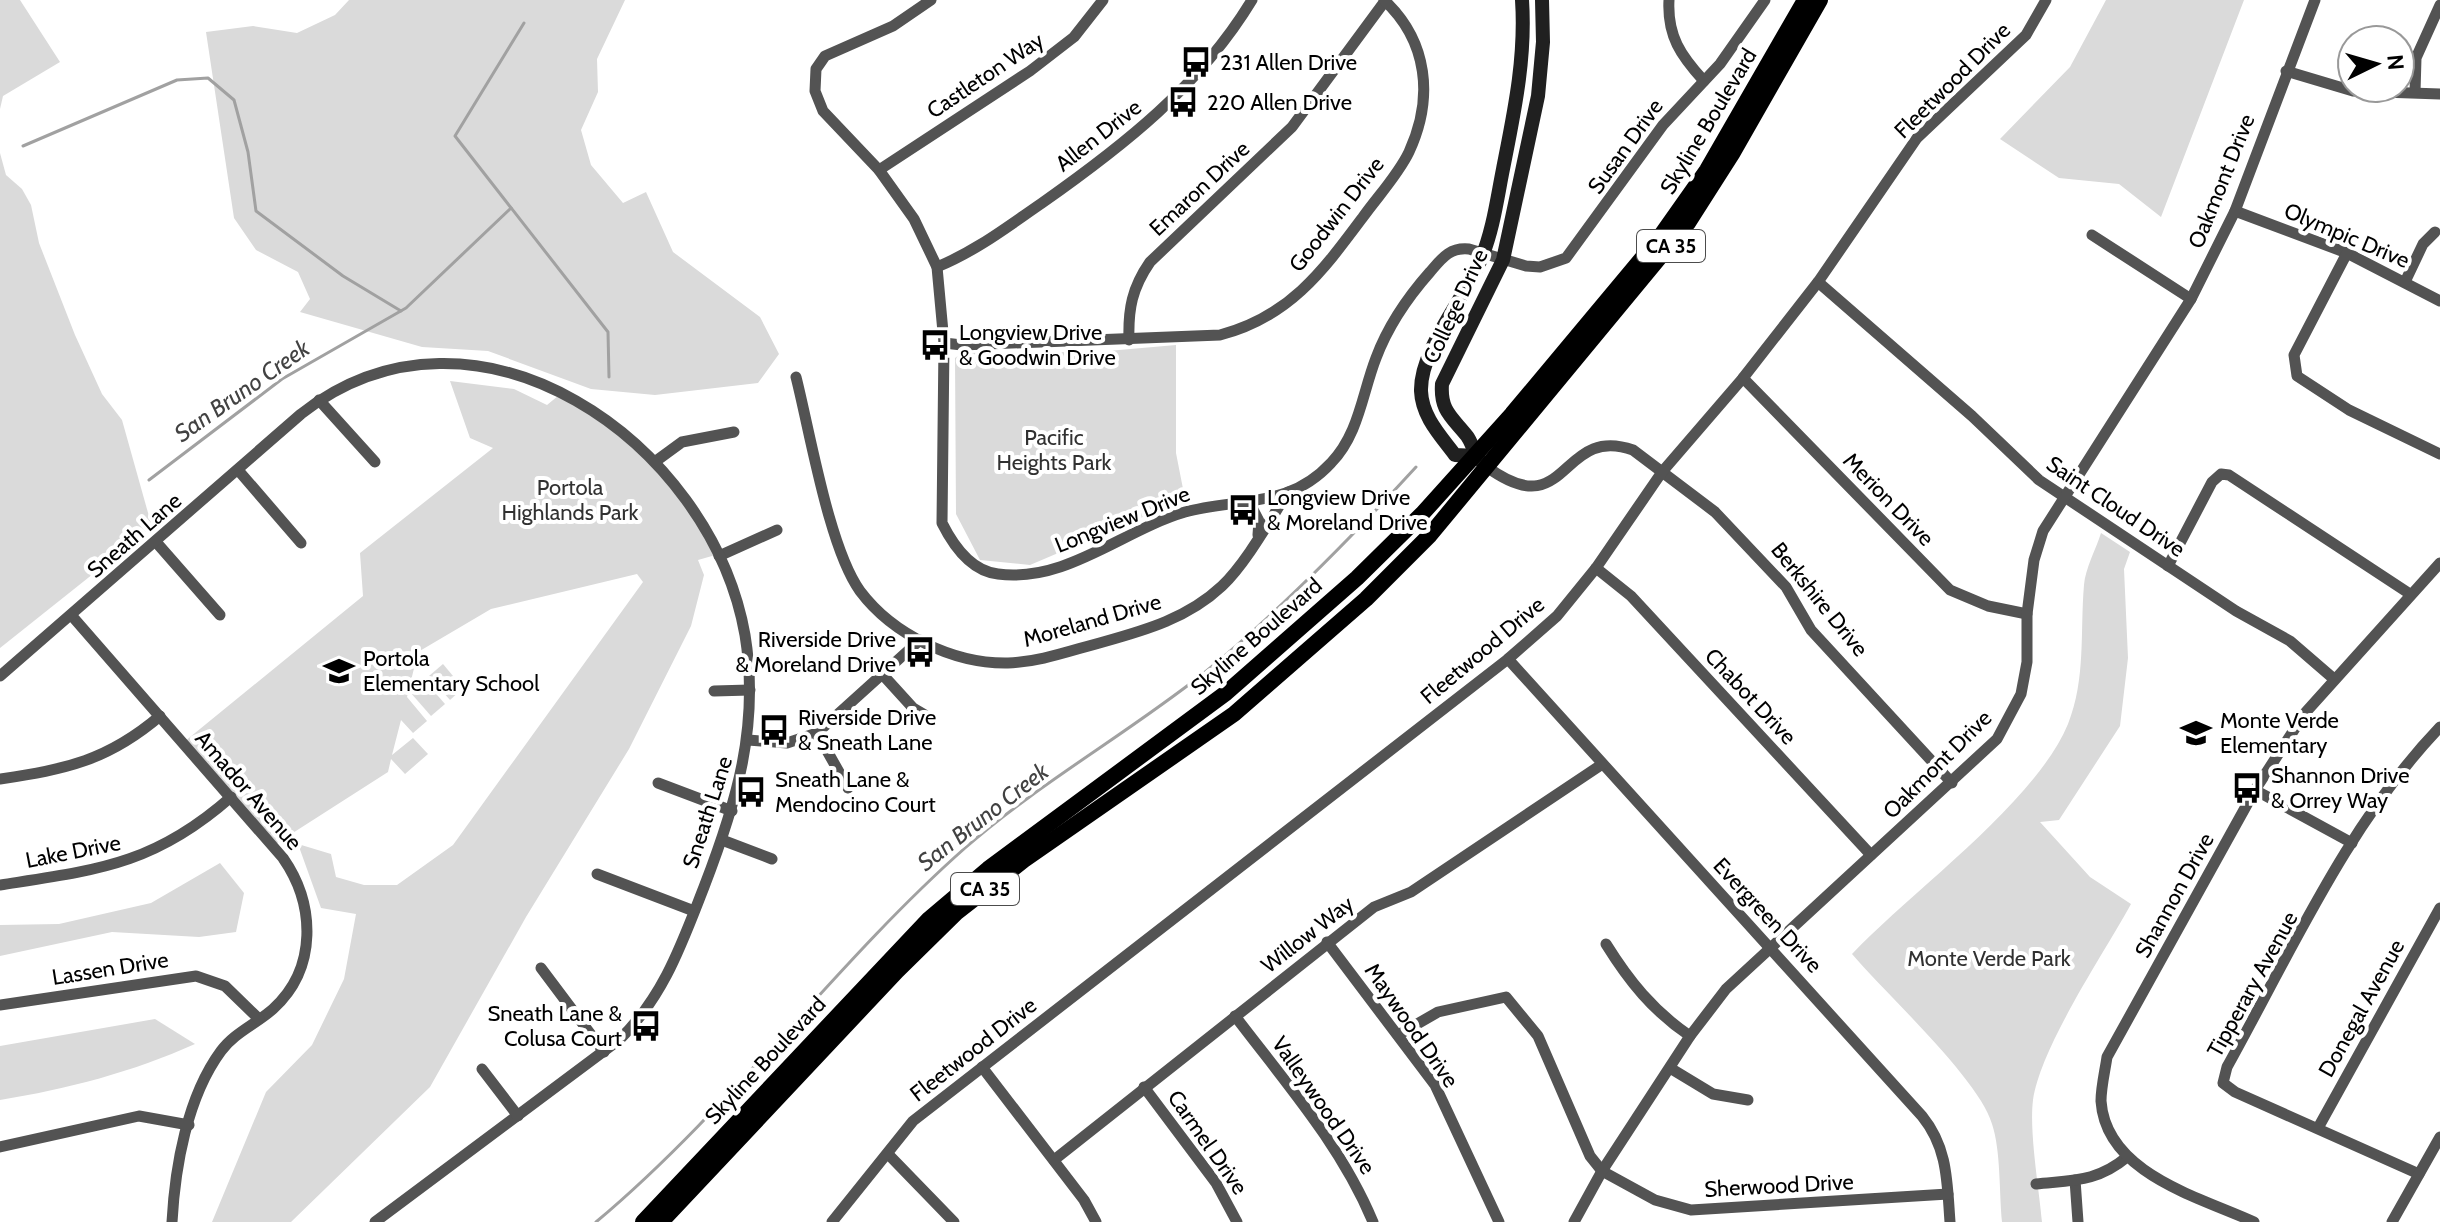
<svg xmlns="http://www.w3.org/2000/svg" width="2440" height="1222" font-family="Cabin,sans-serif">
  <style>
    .green { fill: #dadada }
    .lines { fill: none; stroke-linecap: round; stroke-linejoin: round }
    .stream { stroke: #a1a1a1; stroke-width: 3 }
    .street { stroke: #535353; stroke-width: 11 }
    .secondary { stroke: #202020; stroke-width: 14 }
    .primary { stroke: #000; stroke-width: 16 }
    .labels { text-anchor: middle; stroke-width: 8; stroke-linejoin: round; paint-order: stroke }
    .shield { fill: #fff; stroke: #4c4c4c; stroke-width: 2 }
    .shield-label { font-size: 20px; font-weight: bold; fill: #000 }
    .poi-label { font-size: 22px; fill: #000; stroke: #fff; text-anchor: start }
    .street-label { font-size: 22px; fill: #000; stroke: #fff }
    .park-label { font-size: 22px; fill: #313131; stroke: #fff }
    .water-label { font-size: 24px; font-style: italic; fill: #424242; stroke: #fff }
  </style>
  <rect width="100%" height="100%" fill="#fff"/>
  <!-- green -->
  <g class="green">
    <path d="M0 0H20L60 62 3 96 0 109Z"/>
    <path d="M349 0H625L597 59 598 92 581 130 591 165 623 203 646 192 673 252 760 317 779 354 758 383 655 395 591 389 488 351 422 347 300 312 310 299 298 272 256 250 234 218 206 32 253 26 297 33 335 15Z"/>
    <path d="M2106 0H2244L2161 217 2119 184 2059 178 2000 139 2070 67Z"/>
    <path d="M0 153 6 175 22 189 31 205 39 243 75 335 102 394 122 420 152 527 0 648Z"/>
    <path d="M1176 345V453L1185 499 1030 565 980 560 956 514 955 358 962 353 1096 352Z"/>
    <path d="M450 381 514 389 547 405 564 391 639 443 719 554 698 560 704 575 691 626 629 749 526 917 430 1087 291 1222H212L266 1092 312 1045 344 979 356 914 321 908 298 844 331 854 336 877 364 885H397L453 845 643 582 637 574 491 609 418 652 407 697 427 721 413 733 401 720 392 755 413 738 428 754 405 774 391 759 388 772 274 845 184 742 363 596 360 553 493 448 470 438Z"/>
    <path d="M2101 533 2130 552 2124 569 2128 658 2120 726 2059 820 2040 822 2090 877 2131 904C2103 955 2041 1046 2033 1100 2029 1132 2039 1188 2042 1222H2002C1999 1193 2001 1151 1992 1124 1979 1079 1886 994 1852 954 1913 890 2035 803 2068 724 2086 679 2080 632 2084 585 2085 569 2096 549 2101 533Z"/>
    <path d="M443 664 463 688 450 700 429 676Z"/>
    <path d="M424 680 445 704 431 716 410 692Z"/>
    <path d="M220 863 244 893 236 932 199 937 112 932 0 956V925L59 924 151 903Z"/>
    <path d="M155 1019 195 1044C133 1072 67 1089 0 1100V1046Z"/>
  </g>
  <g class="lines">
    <!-- stream -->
    <g class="stream">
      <path d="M524 23 455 136 608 332 609 377"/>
      <path d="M23 146 177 80 208 78 234 100 248 152 256 211 343 276 401 311"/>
      <path d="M149 480 282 379 406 308 511 208"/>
      <path d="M596 1222C731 1109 834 964 965 848 1039 783 1127 734 1204 673 1280 611 1350 539 1416 467"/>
    </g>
    <!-- street -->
    <g class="street">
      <path d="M931 0 893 26 825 56 816 69 815 91 823 111 879 170 914 219 937 267 944 343 942 523C953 545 970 571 998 574 1066 583 1123 530 1185 512 1218 503 1254 504 1286 493 1303 487 1319 476 1331 463 1359 434 1362 394 1376 358 1388 326 1407 298 1430 272 1442 258 1450 247 1469 249L1526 266 1540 267 1566 258 1663 125 1720 64 1765 0"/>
      <path d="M1669 0C1667 36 1681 56 1704 81"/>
      <path d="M2286 71 2353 91 2440 94"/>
      <path d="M2415 92 2416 58 2440 5"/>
      <path d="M879 170 1030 71 1074 37 1103 0"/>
      <path d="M2235 211 2347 253 2440 301"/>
      <path d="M2092 235 2191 299"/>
      <path d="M2347 253 2294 355 2297 376 2349 410 2440 454"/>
      <path d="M937 267C976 251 1007 227 1042 203 1123 146 1200 86 1252 0"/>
      <path d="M1818 282 1972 416 2039 480 2236 611 2290 641 2334 679"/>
      <path d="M2405 282 2423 244 2435 232"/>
      <path d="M1129 340C1128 309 1132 288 1150 262L1292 127 1385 1"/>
      <path d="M944 343 962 345 1220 335C1289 317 1322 272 1363 217 1378 196 1398 175 1409 152 1434 98 1428 41 1384 0"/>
      <path d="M796 377C810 432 829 548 860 591 893 635 954 664 1008 663 1040 662 1072 650 1103 642 1146 630 1188 618 1222 586 1246 563 1270 520 1288 492"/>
      <path d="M1743 378 1950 590 1988 606 2027 614"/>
      <path d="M319 400 375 462"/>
      <path d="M656 461 682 442 734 432"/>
      <path d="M1487 467C1569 527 1559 424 1633 450L1715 512 1786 587 1811 630 1952 783"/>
      <path d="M238 470 301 543"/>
      <path d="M1248 500 1259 521 1258 535"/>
      <path d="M156 542 220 615"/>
      <path d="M719 556 777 530"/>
      <path d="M2168 566 2212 482 2221 474 2229 475 2410 594"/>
      <path d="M1596 568 1631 596 1871 855"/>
      <path d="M72 616 283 858C315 904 318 968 273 1009 256 1024 234 1033 221 1051 187 1097 175 1167 172 1222"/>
      <path d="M1508 659 1922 1116C1948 1148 1947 1182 1950 1222"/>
      <path d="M883 675 913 708 930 718"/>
      <path d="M0 676 301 414C476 277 711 442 745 635 760 726 736 804 704 887 682 943 664 996 620 1039L375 1222"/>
      <path d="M714 691 750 690"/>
      <path d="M817 733 848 788"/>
      <path d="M748 740 787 743 817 733 920 640"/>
      <path d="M0 779C66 769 107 761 160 716"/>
      <path d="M658 783 732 811"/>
      <path d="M2255 790 2352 843"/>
      <path d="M722 840 772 859"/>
      <path d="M597 874 694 911"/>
      <path d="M0 885C97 870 154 865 231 797"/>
      <path d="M1327 942 1435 1085 1499 1222"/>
      <path d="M1606 944C1629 981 1653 1011 1690 1036"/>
      <path d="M541 968 604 1052"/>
      <path d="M0 1005 196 976 225 986 259 1019"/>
      <path d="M1235 1016C1285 1082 1341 1145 1373 1222"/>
      <path d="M1398 1035 1438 1012 1506 997 1538 1036 1590 1156 1602 1171 1655 1200 1691 1210 1948 1194"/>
      <path d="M982 1067 1084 1200 1096 1222"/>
      <path d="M1670 1068 1713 1094 1748 1100"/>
      <path d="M482 1069 518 1116"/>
      <path d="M1144 1087 1216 1183 1237 1222"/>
      <path d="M2318 1128 2440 908"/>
      <path d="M0 1147 139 1116 189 1125"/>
      <path d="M888 1154 954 1222"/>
      <path d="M1054 1160 1374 907 1411 892 1601 765"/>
      <path d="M2419 1174 2235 1092 2223 1083 2227 1067C2291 952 2348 823 2440 727"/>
      <path d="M2075 1180 2078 1222"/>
      <path d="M2036 1184C2073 1180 2097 1182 2127 1157"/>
      <path d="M832 1222 913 1121 1508 659 1557 616 1596 568 1662 472 1743 378 1818 282 1917 138 2026 35 2046 0"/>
      <path d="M1574 1222 1602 1171 1690 1036 1726 989 1997 739 2021 694 2027 662V614L2034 560 2043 531 2191 299 2235 211 2315 0"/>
      <path d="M2254 1222C2200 1197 2106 1174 2101 1101 2101 1087 2105 1071 2107 1057L2255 790 2305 713 2440 563"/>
      <path d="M2392 1222 2440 1137"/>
    </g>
    <!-- secondary -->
    <g class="secondary">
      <path d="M1476 456 1455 455C1441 436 1422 417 1421 391 1420 349 1465 298 1481 259 1493 231 1497 199 1503 169 1514 113 1526 58 1522 0"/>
      <path d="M1480 460C1473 453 1473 444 1467 436 1452 417 1440 411 1442 384L1503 260 1538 96 1543 42 1542 0"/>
    </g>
    <!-- primary -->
    <g class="primary">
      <path d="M643 1222 929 919 988 869 1226 693 1357 578 1422 514 1512 414 1659 238 1707 170 1805 0"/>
      <path d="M661 1222 897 971 956 913 1024 860 1234 714 1366 599 1430 535 1688 223 1732 154 1820 0"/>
    </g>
  </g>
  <!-- icons -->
  <defs>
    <symbol id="bus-bare" viewBox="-9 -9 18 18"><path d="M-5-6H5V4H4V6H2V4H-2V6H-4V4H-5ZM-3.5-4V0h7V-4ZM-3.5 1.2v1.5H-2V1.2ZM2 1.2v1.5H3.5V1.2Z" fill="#000" stroke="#fff" stroke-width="2.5" paint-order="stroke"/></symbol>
    <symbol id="school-bare" viewBox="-9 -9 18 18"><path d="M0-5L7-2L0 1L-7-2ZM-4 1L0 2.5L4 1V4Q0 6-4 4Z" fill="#000" stroke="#fff" stroke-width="2.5" paint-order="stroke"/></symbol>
  </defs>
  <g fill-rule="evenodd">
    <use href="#bus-bare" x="1174" y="40" width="44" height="44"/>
    <use href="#bus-bare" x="1161" y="80" width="44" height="44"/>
    <use href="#bus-bare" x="913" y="323" width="44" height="44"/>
    <use href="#bus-bare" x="1221" y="488" width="44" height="44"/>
    <use href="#bus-bare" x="898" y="630" width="44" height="44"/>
    <use href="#school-bare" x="317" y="649" width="44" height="44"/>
    <use href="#bus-bare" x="752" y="708" width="44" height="44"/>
    <use href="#school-bare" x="2174" y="711" width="44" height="44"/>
    <use href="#bus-bare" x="2225" y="766" width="44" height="44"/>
    <use href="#bus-bare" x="729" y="770" width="44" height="44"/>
    <use href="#bus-bare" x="624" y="1004" width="44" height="44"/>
  </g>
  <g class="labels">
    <!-- shield labels -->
    <g class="shield">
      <rect x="1637" y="230" width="68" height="32" rx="6"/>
      <rect x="951" y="873" width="68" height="32" rx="6"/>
    </g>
    <g class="shield-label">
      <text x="1671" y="253">CA 35</text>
      <text x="985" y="896">CA 35</text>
    </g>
    <!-- poi labels -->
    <g class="poi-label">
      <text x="1220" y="70">231 Allen Drive</text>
      <text x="1207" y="110">220 Allen Drive</text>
      <text x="959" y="340">Longview Drive<tspan x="959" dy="25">&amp; Goodwin Drive</tspan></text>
      <text x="1267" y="505">Longview Drive<tspan x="1267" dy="25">&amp; Moreland Drive</tspan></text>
      <text x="896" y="647" text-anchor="end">Riverside Drive<tspan x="896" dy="25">&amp; Moreland Drive</tspan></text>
      <text x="363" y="666">Portola<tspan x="363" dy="25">Elementary School</tspan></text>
      <text x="798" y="725">Riverside Drive<tspan x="798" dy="25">&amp; Sneath Lane</tspan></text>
      <text x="2220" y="728">Monte Verde<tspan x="2220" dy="25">Elementary</tspan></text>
      <text x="2271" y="783">Shannon Drive<tspan x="2271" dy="25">&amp; Orrey Way</tspan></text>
      <text x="775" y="787">Sneath Lane &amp;<tspan x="775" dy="25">Mendocino Court</tspan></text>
      <text x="622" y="1021" text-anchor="end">Sneath Lane &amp;<tspan x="622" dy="25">Colusa Court</tspan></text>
    </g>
    <!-- street labels -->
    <g class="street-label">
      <text transform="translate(985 75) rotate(-34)" y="8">Castleton Way</text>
      <text transform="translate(1952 80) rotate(-45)" y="8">Fleetwood Drive</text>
      <text transform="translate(1708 121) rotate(-59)" y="8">Skyline Boulevard</text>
      <text transform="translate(1098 135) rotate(-38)" y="8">Allen Drive</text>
      <text transform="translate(1625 146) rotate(-54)" y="8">Susan Drive</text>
      <text transform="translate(2221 181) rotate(-68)" y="8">Oakmont Drive</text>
      <text transform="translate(1199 188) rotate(-43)" y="8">Emaron Drive</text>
      <text transform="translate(1336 214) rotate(-52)" y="8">Goodwin Drive</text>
      <text transform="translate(2347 235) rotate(23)" y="8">Olympic Drive</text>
      <text transform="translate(1455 306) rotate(-65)" y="8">College Drive</text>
      <text transform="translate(1889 499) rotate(46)" y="8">Merion Drive</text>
      <text transform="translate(2116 506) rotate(34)" y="8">Saint Cloud Drive</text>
      <text transform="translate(1122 519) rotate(-22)" y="8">Longview Drive</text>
      <text transform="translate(134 535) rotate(-41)" y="8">Sneath Lane</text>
      <text transform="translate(1820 599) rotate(51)" y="8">Berkshire Drive</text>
      <text transform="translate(1092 620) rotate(-16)" y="8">Moreland Drive</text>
      <text transform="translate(1256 636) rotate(-41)" y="8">Skyline Boulevard</text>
      <text transform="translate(1482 650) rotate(-40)" y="8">Fleetwood Drive</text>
      <text transform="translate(1751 696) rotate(47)" y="8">Chabot Drive</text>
      <text transform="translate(1937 764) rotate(-45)" y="8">Oakmont Drive</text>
      <text transform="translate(249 790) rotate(49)" y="8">Amador Avenue</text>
      <text transform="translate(707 812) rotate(-72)" y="8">Sneath Lane</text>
      <text transform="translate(73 851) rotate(-11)" y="8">Lake Drive</text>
      <text transform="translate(2174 895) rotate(-61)" y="8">Shannon Drive</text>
      <text transform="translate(1768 915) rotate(47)" y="8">Evergreen Drive</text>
      <text transform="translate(1307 934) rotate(-38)" y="8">Willow Way</text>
      <text transform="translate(110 968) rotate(-9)" y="8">Lassen Drive</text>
      <text transform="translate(2252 984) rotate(-61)" y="8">Tipperary Avenue</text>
      <text transform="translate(2361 1008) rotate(-61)" y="8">Donegal Avenue</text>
      <text transform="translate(1412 1025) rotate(55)" y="8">Maywood Drive</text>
      <text transform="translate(973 1049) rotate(-38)" y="8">Fleetwood Drive</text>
      <text transform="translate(765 1060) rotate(-47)" y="8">Skyline Boulevard</text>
      <text transform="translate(1324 1105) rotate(55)" y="8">Valleywood Drive</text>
      <text transform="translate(1208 1142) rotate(55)" y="8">Carmel Drive</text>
      <text transform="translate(1779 1185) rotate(-3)" y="8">Sherwood Drive</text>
    </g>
    <!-- park labels -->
    <g class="park-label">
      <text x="1054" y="445">Pacific<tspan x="1054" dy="25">Heights Park</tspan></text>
      <text x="570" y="495">Portola<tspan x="570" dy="25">Highlands Park</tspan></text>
      <text x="1989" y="966">Monte Verde Park</text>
    </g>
    <!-- water labels -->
    <g class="water-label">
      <text transform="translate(242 391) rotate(-35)" y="8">San Bruno Creek</text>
      <text transform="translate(983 817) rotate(-38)" y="8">San Bruno Creek</text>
    </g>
  </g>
  <!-- north arrow -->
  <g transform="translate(2376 64) rotate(85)"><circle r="38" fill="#ffffff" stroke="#999999" stroke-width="2"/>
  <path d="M0-6L14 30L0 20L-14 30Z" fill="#000000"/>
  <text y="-12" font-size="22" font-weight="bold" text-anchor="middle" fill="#000000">N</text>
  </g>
</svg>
